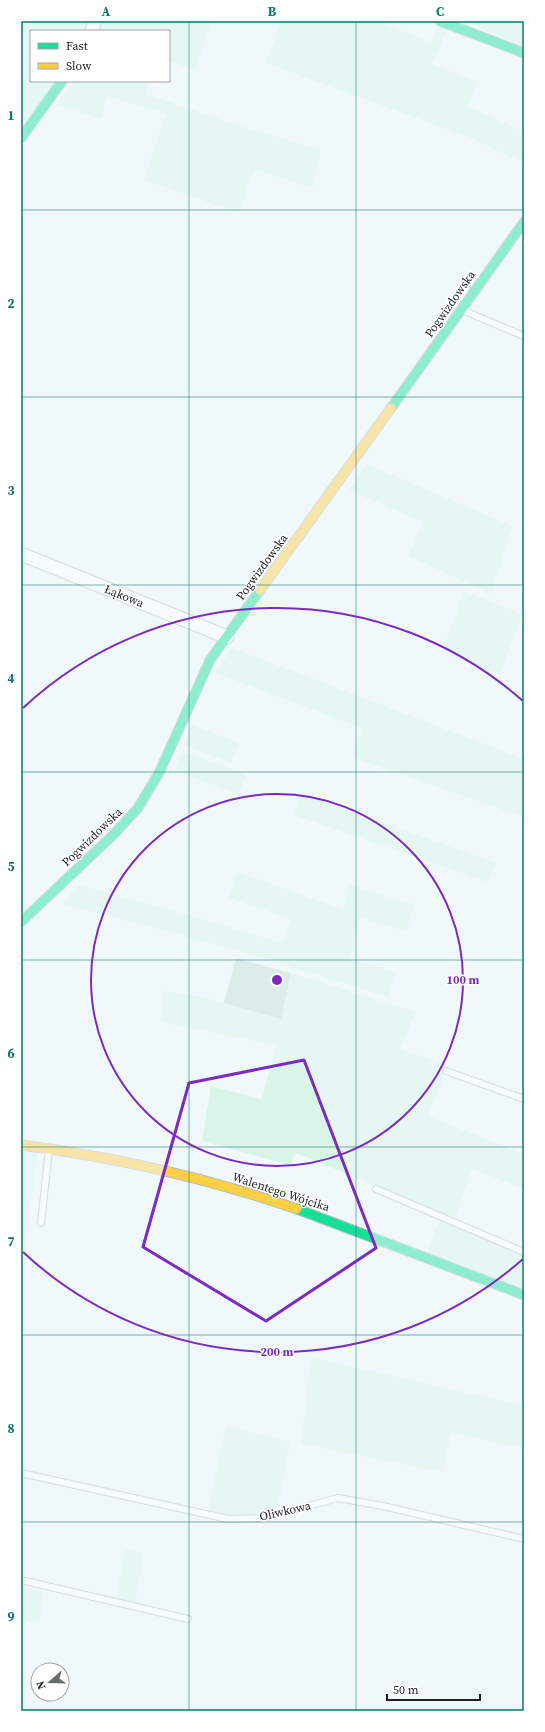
<svg xmlns="http://www.w3.org/2000/svg" width="545" height="1732" font-family="'Source Serif 4',serif">
  <style>
    .built { fill: #def1f7 }
    .green { fill: #d9f5e8 }
    .forest { fill: #c4dfd2 }
    .lines { fill: none; stroke-linecap: round; stroke-linejoin: round }
    .lane-casing { stroke: #b6bcbe; stroke-width: 8 }
    .street-casing { stroke: #b6bcbe; stroke-width: 15 }
    .fast-casing { stroke: #b6bcbe; stroke-width: 11 }
    .slow-casing { stroke: #b6bcbe; stroke-width: 11 }
    .lane { stroke: #fdfefe; stroke-width: 6 }
    .street { stroke: #fdfefe; stroke-width: 13 }
    .fast { stroke: #16e098; stroke-width: 9 }
    .slow { stroke: #ffcf43; stroke-width: 9 }
    .marked { fill: none; stroke: #7b2cbf; stroke-width: 3; stroke-linejoin: round }
    .grid { fill: none; stroke: #0f766e; stroke-width: 1; stroke-opacity: 0.55 }
    .ring { fill: none; stroke: #7b2cbf; stroke-width: 2 }
    .labels { text-anchor: middle; stroke-width: 3; stroke-linejoin: round; paint-order: stroke }
    .street-label { font-size: 12px; fill: #1a2022; stroke: #fff }
    .centre { fill: #7b2cbf; stroke: #fff; stroke-width: 2 }
    .ring-label { font-size: 12px; text-anchor: middle; font-weight: bold; fill: #7b2cbf; stroke: #fff; stroke-width: 3; stroke-linejoin: round; paint-order: stroke }
    .neatline { fill: none; stroke: #0f766e; stroke-width: 1.5 }
    .grid-label { font-size: 13px; text-anchor: middle; font-weight: bold; fill: #0f766e }
  </style>
  <rect width="100%" height="100%" fill="#f0f8fb"/>
  <!-- built -->
  <path class="built" d="M21 1149 38 1150 25 1247 21 1246Z"/>
  <!-- green -->
  <g class="green">
    <path d="M21 21H89L85 31H31V81H56L21 128Z"/>
    <path d="M102 21H211L195 70 169 61V31H99Z"/>
    <path d="M281 21H384L383 24 431 42 437 26 447 29 432 64 477 82 468 106 524 132V163L471 138 266 63Z"/>
    <path d="M464 21H524V46Z"/>
    <path d="M73 81H149L146 94 237 125 321 150 312 188 254 169 239 213 144 180 166 114 106 96 102 119 55 105Z"/>
    <path d="M366 464 513 526 491 594 409 556 423 522 349 490Z"/>
    <path d="M464 591 522 614 500 675 442 652Z"/>
    <path d="M232 648 524 759V817L357 759 353 753 362 728 215 673Z"/>
    <path d="M192 725 239 743 231 763 184 745Z"/>
    <path d="M182 752 247 774 238 794 175 771Z"/>
    <path d="M301 794 497 863 488 882 294 815Z"/>
    <path d="M238 872 344 910 350 885 415 905 406 931 361 918 350 959 396 971 389 997 237 950 63 904 79 885 185 914 282 943 291 919 229 898Z"/>
    <path d="M291 973 416 1012 400 1049 446 1065 441 1083 428 1116 524 1154V1189L472 1169 455 1218 296 1153 290 1165 202 1141 211 1086 262 1099 276 1045 160 1022 164 991 203 997 281 1018Z"/>
    <path d="M439 1221 524 1256V1291L426 1254Z"/>
    <path d="M311 1357 524 1406V1449L451 1432 443 1472 301 1444Z"/>
    <path d="M226 1426 290 1442 277 1511 240 1517 208 1511Z"/>
    <path d="M125 1550 144 1553 135 1603 116 1599Z"/>
    <path d="M21 1586 44 1592 39 1624 21 1620Z"/>
  </g>
  <!-- forest -->
  <path class="forest" d="M236 958 291 973 281 1019 224 1003Z"/>
  <g class="lines">
    <defs>
      <g id="lane">
        <path d="M462 310 524 336"/>
        <path d="M446 1071 524 1099"/>
        <path d="M376 1189 524 1252"/>
        <path d="M41 1223 49 1149"/>
        <path d="M21 1473 228 1519 264 1518 338 1498 383 1506 524 1539"/>
        <path d="M21 1580 188 1619"/>
      </g>
      <g id="street">
        <path d="M92 31 95 21"/>
        <path d="M21 554 227 637"/>
      </g>
      <g id="fast">
        <path d="M440 21 524 53"/>
        <path d="M21 138 62 81"/>
        <path d="M391 408 524 222"/>
        <path d="M21 922 113 835 138 808 159 773 210 660 260 590"/>
        <path d="M297 1209 524 1295"/>
      </g>
      <g id="slow">
        <path d="M260 590 391 408"/>
        <path d="M21 1145C115 1157 207 1178 297 1209"/>
      </g>
    </defs>
    <!-- lane casing -->
    <use href="#lane" class="lane-casing"/>
    <!-- street casing -->
    <use href="#street" class="street-casing"/>
    <!-- fast casing -->
    <use href="#fast" class="fast-casing"/>
    <!-- slow casing -->
    <use href="#slow" class="slow-casing"/>
    <!-- lane -->
    <use href="#lane" class="lane"/>
    <!-- street -->
    <use href="#street" class="street"/>
    <!-- fast -->
    <use href="#fast" class="fast"/>
    <!-- slow -->
    <use href="#slow" class="slow"/>
  </g>
  <!-- marked area -->
  <path d="M0 0H545V1732H0ZM304 1060 376 1248 266 1321 143 1247 189 1083Z" fill="#f0f8fb" fill-opacity=".55" fill-rule="evenodd"/>
  <path class="marked" d="M304 1060 376 1248 266 1321 143 1247 189 1083Z"/>
  <!-- grid -->
  <path class="grid" d="M189 21V1711M356 21V1711M21 210H524M21 397H524M21 585H524M21 772H524M21 960H524M21 1147H524M21 1335H524M21 1522H524"/>
  <!-- distance rings -->
  <g class="ring">
    <circle cx="277" cy="980" r="186"/>
    <path d="M523 1259A372 372 0 0 1 23 1252M23 708A372 372 0 0 1 523 701"/>
  </g>
  <g class="labels">
    <!-- street labels -->
    <g class="street-label">
      <text transform="translate(450 304) rotate(-55)" y="4">Pogwizdowska</text>
      <text transform="translate(262 567) rotate(-54)" y="4">Pogwizdowska</text>
      <text transform="translate(124 596) rotate(22)" y="4">Łąkowa</text>
      <text transform="translate(92 837) rotate(-44)" y="4">Pogwizdowska</text>
      <text transform="translate(281 1192) rotate(18)" y="4">Walentego Wójcika</text>
      <text transform="translate(285 1511) rotate(-13)" y="4">Oliwkowa</text>
    </g>
  </g>
  <circle cx="277" cy="980" r="6" class="centre"/>
  <g class="ring-label">
    <text x="463" y="984">100 m</text>
    <text x="277" y="1356">200 m</text>
  </g>
  <!-- border -->
  <rect width="545" height="1732" fill="none" stroke="#ffffff" stroke-width="44"/>
  <!-- legend -->
  <rect x="30" y="30" width="140" height="52" fill="#ffffff" stroke="#a3a6a7"/>
  <rect x="38" y="43" width="20" height="6" fill="#16e098" stroke="#a3a6a7"/>
  <text x="66" y="50" font-size="12" fill="#1a2022">Fast</text>
  <rect x="38" y="63" width="20" height="6" fill="#ffcf43" stroke="#a3a6a7"/>
  <text x="66" y="70" font-size="12" fill="#1a2022">Slow</text>
  <!-- north arrow -->
  <g transform="translate(50 1682) rotate(250)"><circle r="19" fill="#ffffff" stroke="#a3a6a7"/>
  <path d="M0-3L7 15L0 10L-7 15Z" fill="#656c6e"/>
  <text y="-6" font-size="11" font-weight="bold" text-anchor="middle" fill="#1a2022">N</text>
  </g>
  <!-- scale -->
  <path d="M387 1694v6h93v-6" fill="none" stroke="#1a2022" stroke-width="2"/>
  <text x="393" y="1694" font-size="12" fill="#1a2022" stroke="#ffffff" stroke-width="3" paint-order="stroke">50 m</text>
  <rect x="22" y="22" width="501" height="1688" class="neatline"/>
  <g class="grid-label">
    <text x="106" y="16">A</text>
    <text x="272" y="16">B</text>
    <text x="440" y="16">C</text>
    <text x="11" y="120">1</text>
    <text x="11" y="308">2</text>
    <text x="11" y="495">3</text>
    <text x="11" y="683">4</text>
    <text x="11" y="871">5</text>
    <text x="11" y="1058">6</text>
    <text x="11" y="1246">7</text>
    <text x="11" y="1433">8</text>
    <text x="11" y="1621">9</text>
  </g>
</svg>
